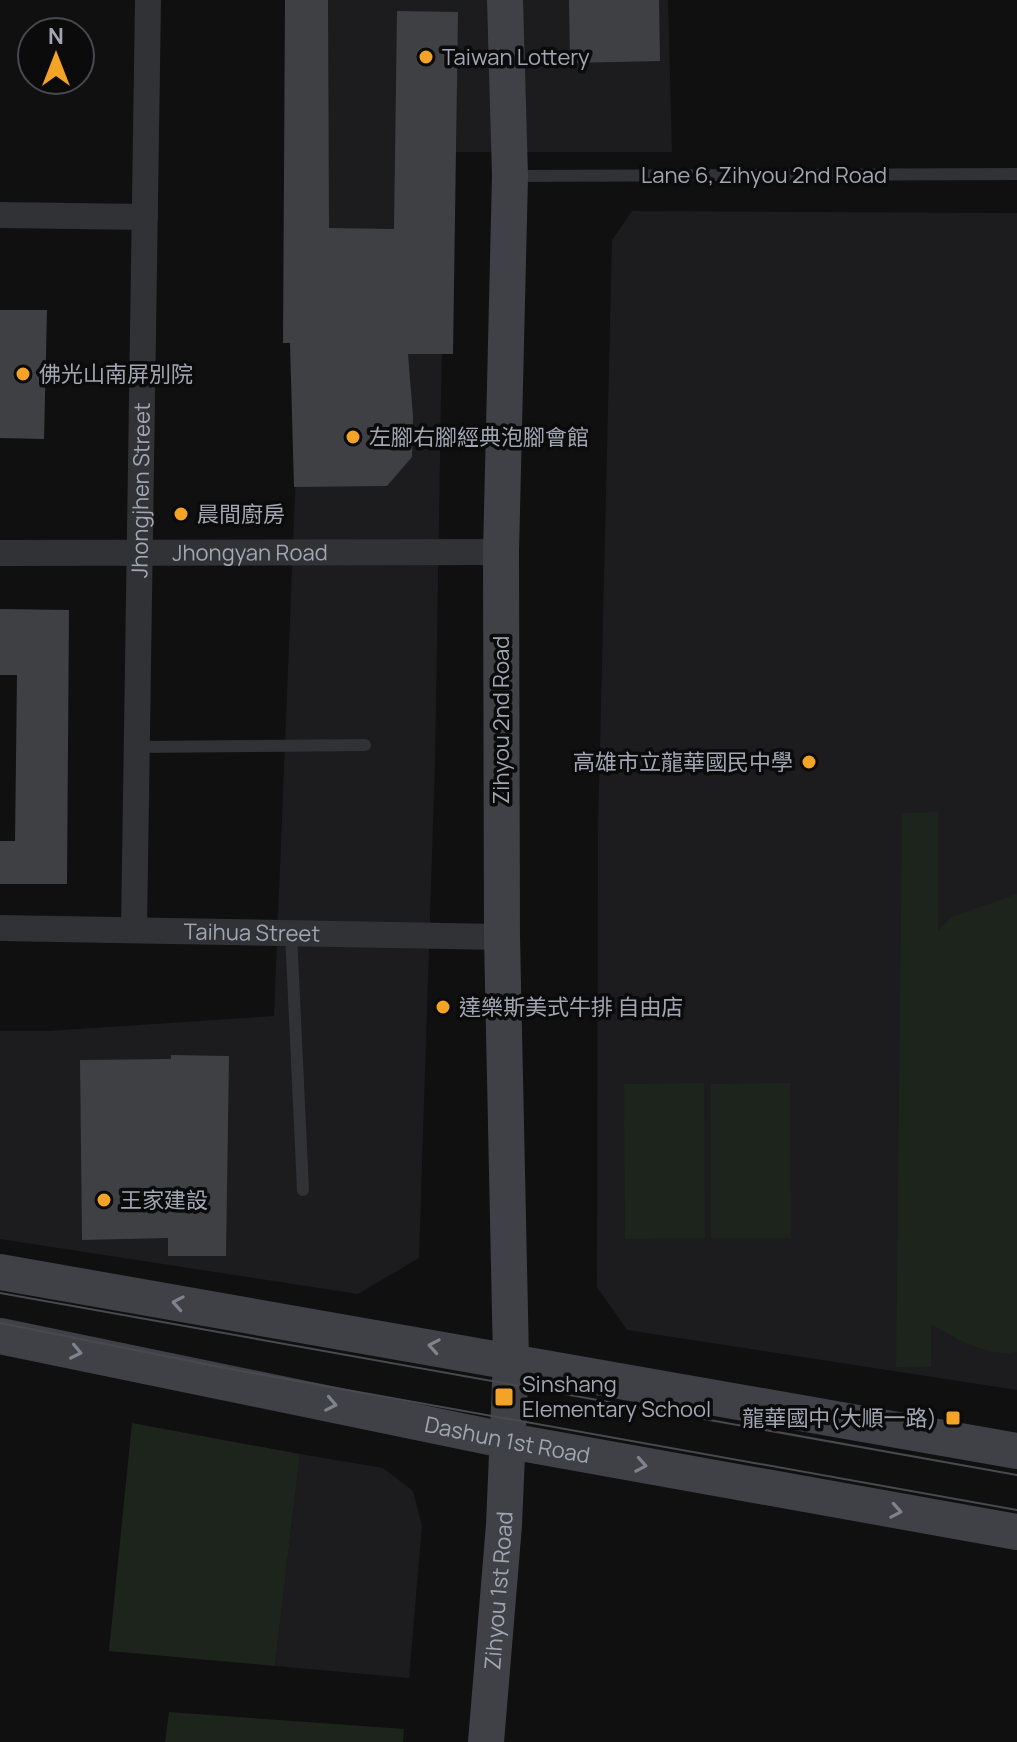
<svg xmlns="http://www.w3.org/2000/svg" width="1017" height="1742" font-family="Manrope,'Noto Sans TC',sans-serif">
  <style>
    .built { fill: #1c1c1e }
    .green { fill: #1c241c }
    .building { fill: #3e4044 }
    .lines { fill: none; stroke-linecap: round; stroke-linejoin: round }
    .lane { stroke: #313236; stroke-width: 12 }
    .street { stroke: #313236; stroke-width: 26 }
    .secondary { stroke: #3f4146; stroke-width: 36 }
    .tram { stroke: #484a4f; stroke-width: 2 }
    .oneway { stroke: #7e838c }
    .poi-dot { fill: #f3a326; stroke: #0b0b0c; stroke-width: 3 }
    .labels { text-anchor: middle; stroke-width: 7; stroke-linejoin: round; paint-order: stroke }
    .poi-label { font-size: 22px; fill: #a0a7b2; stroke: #0b0b0c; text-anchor: start }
    .street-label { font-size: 22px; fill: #a0a7b2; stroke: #0b0b0c }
  </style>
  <rect width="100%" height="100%" fill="#101011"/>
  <!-- built -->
  <g class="built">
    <path d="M315 0H668L672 152H445L435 763 419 1258 358 1294 0 1239V1031H48L274 1016Z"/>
    <path d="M632 211 1017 213V1390L627 1330 597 1287 598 832 612 240Z"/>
    <path d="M300 1454 383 1468 413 1491 422 1526 409 1678 275 1666Z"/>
  </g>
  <!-- green -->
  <g class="green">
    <path d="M938 812V931L951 917 1017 894V1352C987 1357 956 1339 931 1324V1367H896L902 813Z"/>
    <path d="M704 1083 705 1238 625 1239 624 1084Z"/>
    <path d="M790 1083 791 1238H711V1084Z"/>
    <path d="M132 1423 300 1454 275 1666 109 1651Z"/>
    <path d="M169 1712 404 1729 403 1742H165Z"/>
  </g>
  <!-- building -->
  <g class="building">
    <path d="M285 0H328L329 228 394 229 397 11 458 12 453 354H408L413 416 412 457 387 486 294 487 290 343H283Z"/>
    <path d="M569 0H659L660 61 570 63Z"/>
    <path d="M0 310H47L44 439 0 438Z"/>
    <path d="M0 609 69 610 67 884H0V841H15L17 675H0Z"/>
    <path d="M171 1055 229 1056 226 1256H168V1238L82 1240 80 1060 171 1059Z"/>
  </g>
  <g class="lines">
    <!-- lane -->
    <g class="lane">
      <path d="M513 176 1017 174"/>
      <path d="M137 747 365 745"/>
      <path d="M291 933 303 1190"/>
    </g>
    <!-- street -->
    <g class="street">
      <path d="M0 215 145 217"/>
      <path id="s1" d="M0 553 501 552"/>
      <path id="s2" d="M0 928 502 937"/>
      <path id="s3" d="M134 930 148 0"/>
    </g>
    <!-- secondary -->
    <g class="secondary">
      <path d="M0 1272 1017 1451"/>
      <path id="s4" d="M0 1336 509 1441 1017 1532"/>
      <path id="s5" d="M486 1742 504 1525 511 1360 502 937 501 552 510 176 505 0"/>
    </g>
    <!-- tram -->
    <g class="tram">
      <path d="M0 1293 1017 1475"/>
      <path d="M0 1323 230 1369 1017 1510"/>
    </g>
  </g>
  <!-- one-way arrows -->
  <defs><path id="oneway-chevron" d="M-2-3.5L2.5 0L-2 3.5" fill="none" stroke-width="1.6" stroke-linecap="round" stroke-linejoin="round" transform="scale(2)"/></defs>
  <g class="oneway">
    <use href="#oneway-chevron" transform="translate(178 1303) rotate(-170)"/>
    <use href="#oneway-chevron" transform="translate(434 1346) rotate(-170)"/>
    <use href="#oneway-chevron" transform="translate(76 1352) rotate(12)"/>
    <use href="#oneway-chevron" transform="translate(331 1404) rotate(11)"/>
    <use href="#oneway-chevron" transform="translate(641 1465) rotate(10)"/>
    <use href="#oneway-chevron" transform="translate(896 1511) rotate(10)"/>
  </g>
  <!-- markers -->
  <g class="poi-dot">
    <circle cx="426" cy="57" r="8"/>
    <circle cx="23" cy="374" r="8"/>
    <circle cx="353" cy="437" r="8"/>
    <circle cx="181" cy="514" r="8"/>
    <circle cx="809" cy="762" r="8"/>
    <circle cx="443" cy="1007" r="8"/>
    <circle cx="104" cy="1200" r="8"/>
    <rect x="494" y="1387" width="20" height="20" rx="4"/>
    <rect x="945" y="1410" width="16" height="16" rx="4"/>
  </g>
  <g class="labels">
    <!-- poi labels -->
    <g class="poi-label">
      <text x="442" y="65">Taiwan Lottery</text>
      <text x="39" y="382">佛光山南屏別院</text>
      <text x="369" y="445">左腳右腳經典泡腳會館</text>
      <text x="197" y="522">晨間廚房</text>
      <text x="793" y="770" text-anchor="end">高雄市立龍華國民中學</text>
      <text x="459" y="1015">達樂斯美式牛排 自由店</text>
      <text x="120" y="1208">王家建設</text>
      <text x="522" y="1392">Sinshang<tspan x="522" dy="25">Elementary School</tspan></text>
      <text x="937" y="1426" text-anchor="end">龍華國中(大順一路)</text>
    </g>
    <!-- street labels -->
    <g class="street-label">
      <text x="764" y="183">Lane 6, Zihyou 2nd Road</text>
      <text dy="8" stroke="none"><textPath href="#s3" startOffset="440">Jhongjhen Street</textPath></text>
      <text dy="8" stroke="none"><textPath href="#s1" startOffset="250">Jhongyan Road</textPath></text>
      <text transform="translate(501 720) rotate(-90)" y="8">Zihyou 2nd Road</text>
      <text dy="8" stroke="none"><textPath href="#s2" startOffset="252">Taihua Street</textPath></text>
      <text dy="8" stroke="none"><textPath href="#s4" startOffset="518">Dashun 1st Road</textPath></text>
      <text dy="8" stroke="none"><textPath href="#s5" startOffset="152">Zihyou 1st Road</textPath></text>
    </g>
  </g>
  <!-- north arrow -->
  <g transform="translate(56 56)"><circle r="38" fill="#0b0b0c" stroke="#47494e" stroke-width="2"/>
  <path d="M0-6L14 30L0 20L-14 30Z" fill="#f3a326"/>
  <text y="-12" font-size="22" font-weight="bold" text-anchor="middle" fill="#a0a7b2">N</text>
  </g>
</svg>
